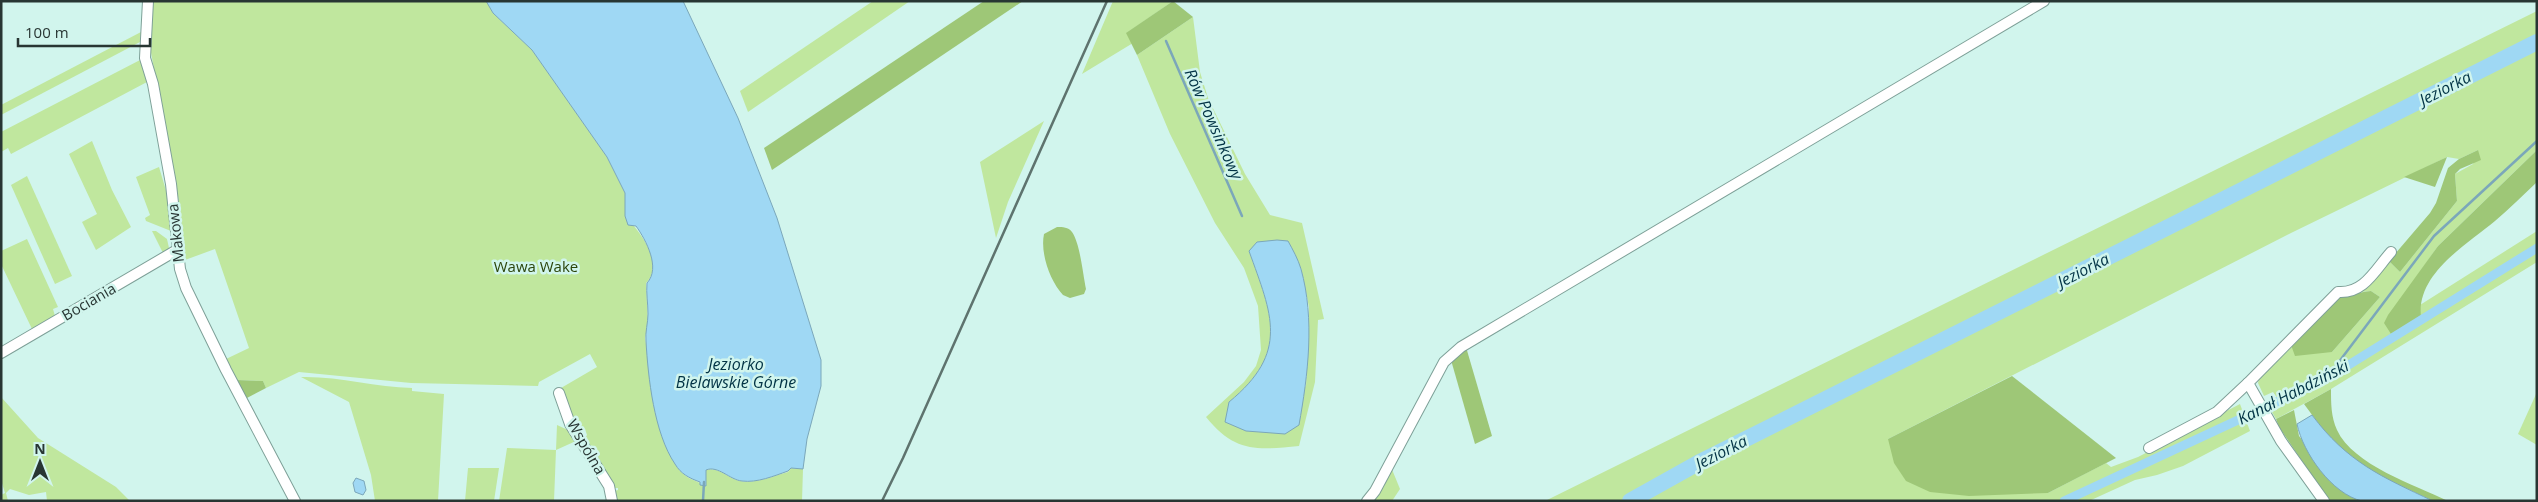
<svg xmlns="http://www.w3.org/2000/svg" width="2538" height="502" font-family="'Open Sans',sans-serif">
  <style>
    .green { fill: #c0e79e; fill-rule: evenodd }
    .forest { fill: #9ec777 }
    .water { fill: #9fd8f4; stroke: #7ba7ba }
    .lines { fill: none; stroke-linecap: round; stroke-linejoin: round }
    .stream { stroke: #7ba7ba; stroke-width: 2.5 }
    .canal { stroke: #9fd8f4; stroke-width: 9 }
    .river { stroke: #9fd8f4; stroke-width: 16 }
    .minor-casing { stroke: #7ea098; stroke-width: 12 }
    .minor { stroke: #fff; stroke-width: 10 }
    .rail { stroke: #5e736e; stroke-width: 2.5 }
    .labels { text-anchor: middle; stroke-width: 5; stroke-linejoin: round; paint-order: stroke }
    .street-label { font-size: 15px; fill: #283633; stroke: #d1f5ed }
    .park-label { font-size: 15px; fill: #2b440a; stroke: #d1f5ed }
    .water-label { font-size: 16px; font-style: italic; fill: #013244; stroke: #d1f5ed }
  </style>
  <rect width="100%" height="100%" fill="#d1f5ed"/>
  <!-- green -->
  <g class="green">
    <path d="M152 1H486L493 13 532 50 607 157 625 193V216C640 231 665 264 646 283L648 326 645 338C651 372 657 455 686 476 691 480 700 482 706 486V470C718 466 729 479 740 481 755 484 774 476 788 472L791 468 803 469 802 501H615L614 491 618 490V488H613L583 441 587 435 585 429 579 434 561 388 597 367 590 354 539 382 538 386 411 383 299 372 266 388 263 381 237 380 226 359 249 348 215 249 185 260 180 207 149 42Z"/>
    <path d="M873 1H910L748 112 740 91Z"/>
    <path d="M1113 1H1173L1127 33 1133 43 1082 74Z"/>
    <path d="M2537 11V150L2438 246 2385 323 2420 305 2537 231V262L2331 389 2276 419 2272 412 2283 406 2273 392 2264 396 2258 383 2259 378 2291 345 2294 350 2332 352 2380 297 2371 291 2361 292 2389 261 2400 272 2457 201 2455 174 2473 164 2478 150 2459 159 2447 157 2291 233 1888 439 2048 493 2106 463 2111 467 2138 457 2240 404 2250 431 2183 466 2157 475 2135 480 2089 501H1545Z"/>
    <path d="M1193 17 1200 72 1208 98 1245 174 1270 215 1302 223 1324 319 1318 320 1315 382 1299 446C1257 450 1235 453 1206 417L1244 382 1256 366 1261 350 1258 306 1244 268 1215 223 1170 134 1137 55ZM1249 251 1301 268 1309 307 1306 386 1229 402C1290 352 1272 315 1249 251Z"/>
    <path d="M141 32 140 42 1 115V105Z"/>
    <path d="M142 59 147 82 11 154 8 148 1 152V132Z"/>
    <path d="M1044 121 1008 202 996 238 980 162Z"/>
    <path d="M92 141 112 190 131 227 96 250 82 222 97 214 69 154Z"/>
    <path d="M159 167 170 204 171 231 146 221 145 218 150 215 136 177Z"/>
    <path d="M27 176 72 276 55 284 11 185Z"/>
    <path d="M152 231H156L167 239 169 248 163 253Z"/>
    <path d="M27 239 58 307 53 309 55 316 32 329 1 264V251Z"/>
    <path d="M301 377C338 376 375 387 412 388V391L444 394 438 501H375L371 475 349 402Z"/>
    <path d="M2537 392V445L2518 434Z"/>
    <path d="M1 397 38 438 116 487 130 501H47L46 492 29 495 10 489 6 493 8 501H1V495L5 493 1 480Z"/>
    <path d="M557 425 568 430 576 441 556 450 554 501H499L507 448 556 450Z"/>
    <path d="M1391 467 1400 489 1392 501H1372Z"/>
    <path d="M468 468H499L494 501H465Z"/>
  </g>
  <!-- forest -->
  <g class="forest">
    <path d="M984 1H1023L772 170 764 148Z"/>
    <path d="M1173 1 1193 17 1137 55 1126 33Z"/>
    <path d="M2478 150 2481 160 2460 169 2455 174 2457 201 2400 272 2389 261 2430 213 2436 203 2448 168 2459 159Z"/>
    <path d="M2537 150V182C2523 195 2509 209 2495 221 2466 245 2416 274 2421 317L2391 334 2384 323 2388 315 2438 246Z"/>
    <path d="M2447 157 2435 187 2404 177Z"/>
    <path d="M1057 227C1063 227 1068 227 1072 232 1080 243 1083 275 1086 289L1084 294 1070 298 1063 295C1050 281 1040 253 1044 234Z"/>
    <path d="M2371 291 2380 297 2332 352 2295 356 2291 345 2337 297C2349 297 2359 292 2371 291Z"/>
    <path d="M1466 347 1492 436 1475 444 1451 360Z"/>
    <path d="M2012 376 2116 458 2048 493 1969 496 1930 492 1906 481 1894 463 1888 439Z"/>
    <path d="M237 380 263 381 266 388 245 399Z"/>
    <path d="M2331 389C2331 403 2331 417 2337 430 2353 465 2415 485 2448 501H2433L2376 474 2346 453 2327 435 2304 404Z"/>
    <path d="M2294 410 2299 436 2345 493 2362 501H2329L2279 427 2276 419Z"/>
  </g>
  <!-- water -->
  <g class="water">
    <path d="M486 1H683L738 118 777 218 821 360V386L807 439 803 469 791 468 788 471C774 476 757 483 742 481 730 480 718 465 706 470V486L700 485V482C689 478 681 474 675 464 654 433 648 377 646 341 645 332 648 323 648 314 648 303 646 293 647 283 661 268 646 240 636 226L628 225 625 216V193L607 157 532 50 493 13Z"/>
    <path d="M1277 240 1288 241C1293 250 1298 259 1301 269 1315 319 1308 375 1299 425L1285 434 1246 431 1225 422 1229 402C1290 352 1272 315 1249 251L1257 242Z"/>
    <path d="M2312 415C2347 462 2382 477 2433 501 2415 501 2377 502 2362 501 2332 494 2303 453 2297 424Z"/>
    <path d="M356 478 364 481 366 490 363 495 355 492 353 483Z"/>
  </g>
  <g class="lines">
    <!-- stream -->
    <g class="stream">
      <path d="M1166 41 1242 216"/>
      <path d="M2326 379 2434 236 2537 141"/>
      <path d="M703 501 704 482"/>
    </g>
    <!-- canal -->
    <path class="canal" d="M2064 501 2326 379 2537 248"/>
    <!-- river -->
    <path class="river" d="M1630 501 1698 463 2537 42"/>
    <defs>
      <g id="minor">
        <path d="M148 1 145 58 153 84 171 184 180 269 186 288 226 370 295 501"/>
        <path d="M1 353 177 250"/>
        <path d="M559 393 570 424 609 486 612 501"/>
        <path d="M2149 448 2217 412 2248 383"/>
        <path d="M1367 501 1375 491 1444 362 1461 347 2044 1"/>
        <path d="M2324 501 2281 441 2248 383 2338 292C2364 294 2375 270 2391 252"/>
      </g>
    </defs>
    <!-- minor casing -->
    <use href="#minor" class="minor-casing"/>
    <!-- minor -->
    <use href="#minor" class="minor"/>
    <!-- rail -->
    <path class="rail" d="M882 501 903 458 1107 1"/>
  </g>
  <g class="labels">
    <!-- street labels -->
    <g class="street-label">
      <text transform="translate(176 233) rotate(-96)" y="5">Makowa</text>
      <text transform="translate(89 302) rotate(-30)" y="5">Bociania</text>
      <text transform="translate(586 447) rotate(60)" y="5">Wspólna</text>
    </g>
    <!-- park labels -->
    <g class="park-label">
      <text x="536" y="272">Wawa Wake</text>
    </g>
    <!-- water labels -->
    <g class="water-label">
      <text transform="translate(2445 88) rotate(-27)" y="6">Jeziorka</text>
      <text transform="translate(1214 124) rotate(66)" y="6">Rów Powsinkowy</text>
      <text transform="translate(2083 270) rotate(-27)" y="6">Jeziorka</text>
      <text x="736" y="370">Jeziorko<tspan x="736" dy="18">Bielawskie Górne</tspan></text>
      <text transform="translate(2293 392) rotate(-27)" y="6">Kanał Habdziński</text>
      <text transform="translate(1721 452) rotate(-27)" y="6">Jeziorka</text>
    </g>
  </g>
  <!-- border -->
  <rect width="2538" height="502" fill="none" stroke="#283633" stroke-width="5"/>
  <!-- north arrow -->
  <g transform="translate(40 462)" stroke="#d1f5ed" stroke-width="4" paint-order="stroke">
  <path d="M0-4L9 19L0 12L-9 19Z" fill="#283633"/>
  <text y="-8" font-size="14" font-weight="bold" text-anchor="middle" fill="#283633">N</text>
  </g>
  <!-- scale -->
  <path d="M18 38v8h132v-8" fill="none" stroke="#283633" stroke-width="2.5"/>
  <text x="25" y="38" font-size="15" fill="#283633" stroke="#d1f5ed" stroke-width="4" paint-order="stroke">100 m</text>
</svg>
